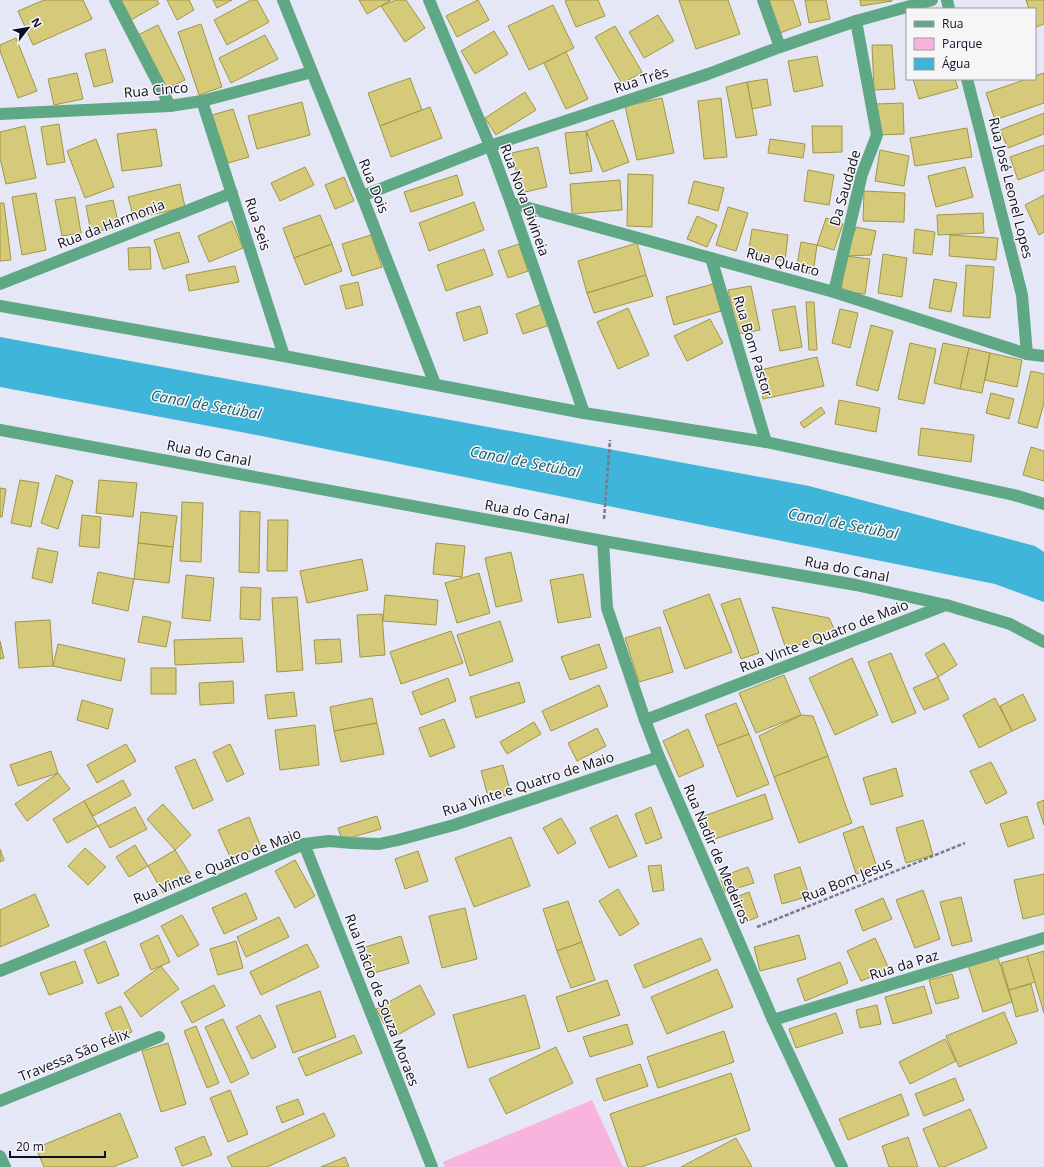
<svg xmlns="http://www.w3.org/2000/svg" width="1044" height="1167" font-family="'Open Sans',sans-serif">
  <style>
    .green { fill: #f9b4de }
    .water { fill: #3eb5d9 }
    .building { fill: #d4ca79; stroke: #a09644 }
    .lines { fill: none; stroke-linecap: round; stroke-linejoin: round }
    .path { stroke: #79798d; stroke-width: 2.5; stroke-dasharray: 4 2; stroke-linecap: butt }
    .minor { stroke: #5ea885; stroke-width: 12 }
    .labels { text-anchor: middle; stroke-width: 3; stroke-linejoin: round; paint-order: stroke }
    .street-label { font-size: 14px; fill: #0f0e28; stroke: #f6f6f6 }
    .water-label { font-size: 15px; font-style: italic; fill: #1e5d70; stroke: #f6f6f6 }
  </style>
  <rect width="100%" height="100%" fill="#e6e7f6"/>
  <!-- green -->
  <path class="green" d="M592 1100 623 1167H445L443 1162Z"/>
  <!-- water -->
  <path class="water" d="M0 337 809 486 1035 546 1044 552V602L995 584 241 432 0 387Z"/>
  <!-- building -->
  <g class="building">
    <path d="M44 0H83L92 19 33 45 18 11Z"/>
    <path d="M120 0H157L159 4 129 21Z"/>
    <path d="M167 0H189L194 10 177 20Z"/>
    <path d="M213 0H232L217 8Z"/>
    <path d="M251 0H257L269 22 227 45 214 20Z"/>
    <path d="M359 0H391L367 14Z"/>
    <path d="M396 0H406L425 28 405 42 381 6Z"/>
    <path d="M478 0 489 20 457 37 446 16Z"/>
    <path d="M568 0H598L605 16 576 27 565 1Z"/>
    <path d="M679 0H728L740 34 696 49Z"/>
    <path d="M769 0H793L801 25 780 33Z"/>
    <path d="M805 0H826L830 19 809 23Z"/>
    <path d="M860 0H892V1L861 6Z"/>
    <path d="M1026 0H1044V24L1036 27 1035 9H1029Z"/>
    <path d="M553 5 574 48 529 70 508 26Z"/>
    <path d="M658 15 674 41 644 58 629 32Z"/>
    <path d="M201 24 222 87 199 95 178 32Z"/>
    <path d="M158 25 185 80 165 89 138 35Z"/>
    <path d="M615 26 642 72 622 84 595 37Z"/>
    <path d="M494 31 508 54 475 74 461 51Z"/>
    <path d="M265 35 278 59 231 83 219 58Z"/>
    <path d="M16 38 37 91 18 98 0 51V45Z"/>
    <path d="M872 45H892L895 89 874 90Z"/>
    <path d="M105 49 113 82 94 87 85 54Z"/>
    <path d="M566 52 588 99 566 109 544 63Z"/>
    <path d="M817 56 823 86 794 92 788 61Z"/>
    <path d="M77 73 83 99 54 105 48 79Z"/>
    <path d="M1044 73V103L995 120 986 93 1027 79H1035V76Z"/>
    <path d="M410 78 422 110 380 126 368 93Z"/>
    <path d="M767 79 771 105 752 109 747 82Z"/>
    <path d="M913 79H955L958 88 919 99Z"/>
    <path d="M747 82 757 135 736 138 726 87Z"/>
    <path d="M525 92 536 110 496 135 485 118Z"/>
    <path d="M662 98 674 153 637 160 625 106Z"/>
    <path d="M721 98 727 157 704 159 698 101Z"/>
    <path d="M302 102 310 135 257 149 248 116Z"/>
    <path d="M903 103 904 134 877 135 876 104Z"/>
    <path d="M430 107 442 138 391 157 380 126Z"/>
    <path d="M233 109 249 157 228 163 212 115Z"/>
    <path d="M1044 113V134L1008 148 1000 130Z"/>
    <path d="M613 120 629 162 603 172 586 131Z"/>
    <path d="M59 124 65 162 47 165 41 127Z"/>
    <path d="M25 126 36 178 6 184 0 158V132Z"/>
    <path d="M812 126H842V152L813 153Z"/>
    <path d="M967 128 972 157 915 166 910 138Z"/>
    <path d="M156 129 162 166 122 171 117 134Z"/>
    <path d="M586 131 592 171 570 174 565 133Z"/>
    <path d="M96 139 114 187 85 198 67 151Z"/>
    <path d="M770 139 805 144 803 158 768 153Z"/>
    <path d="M1044 145V170L1018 180 1010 157Z"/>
    <path d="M538 147 547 187 521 193 512 153Z"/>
    <path d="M880 150 909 156 904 186 875 181Z"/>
    <path d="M305 167 314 185 280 201 271 183Z"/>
    <path d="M965 167 973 197 936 207 928 176Z"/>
    <path d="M808 170 834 175 829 205 804 201Z"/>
    <path d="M628 174 653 175 652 227 627 226Z"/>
    <path d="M457 175 463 195 411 212 404 192Z"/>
    <path d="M344 177 354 201 335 209 325 185Z"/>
    <path d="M620 180 622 210 572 214 570 184Z"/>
    <path d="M694 181 724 188 718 211 688 203Z"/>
    <path d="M180 184 185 207 134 219 128 197Z"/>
    <path d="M864 191 905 193 904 222 863 221Z"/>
    <path d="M36 193 46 250 22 255 12 197Z"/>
    <path d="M1044 195V232L1039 235 1025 205Z"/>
    <path d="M75 197 81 233 62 236 55 200Z"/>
    <path d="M113 200 119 226 91 233 86 206Z"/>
    <path d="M474 202 484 230 429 251 419 223Z"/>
    <path d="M0 203H4L11 260 0 261Z"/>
    <path d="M728 207 748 213 736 251 716 245Z"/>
    <path d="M983 213 984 233 938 235 937 215Z"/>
    <path d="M320 215 332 244 294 258 283 228Z"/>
    <path d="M697 216 717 225 707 247 687 239Z"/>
    <path d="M826 218 843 224 834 250 817 245Z"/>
    <path d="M232 221 243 248 209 262 198 236Z"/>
    <path d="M856 227 876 231 871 255 846 256Z"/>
    <path d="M752 229 788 235 785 261 748 255Z"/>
    <path d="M915 229 935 232 932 255 913 253Z"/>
    <path d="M179 232 189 262 163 269 154 240Z"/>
    <path d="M371 235 382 267 352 276 342 244Z"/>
    <path d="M950 235 998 238 996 260 949 256Z"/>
    <path d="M801 242 817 245 813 274 796 271Z"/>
    <path d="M637 243 646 275 587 293 578 261Z"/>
    <path d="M332 244 342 271 305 285 294 258Z"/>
    <path d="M519 244 528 271 508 278 498 251Z"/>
    <path d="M150 247 151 269 129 270 128 248Z"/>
    <path d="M484 249 493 275 446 291 437 265Z"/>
    <path d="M883 254 907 258 902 297 878 293Z"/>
    <path d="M846 256 870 259 865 294 841 291Z"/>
    <path d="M966 265 994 267 990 318 963 316Z"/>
    <path d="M235 266 239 282 189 291 186 275Z"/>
    <path d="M646 275 653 296 594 313 587 293Z"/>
    <path d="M934 279 957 283 951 312 929 308Z"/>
    <path d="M358 282 363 305 346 309 340 286Z"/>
    <path d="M713 284 721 311 674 325 666 297Z"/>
    <path d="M751 286 760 330 738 334 728 290Z"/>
    <path d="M806 302H814L817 350H809Z"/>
    <path d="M542 304 550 325 523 334 516 314Z"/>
    <path d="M480 306 488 333 464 341 456 313Z"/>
    <path d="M795 306 802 347 780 351 772 310Z"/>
    <path d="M628 308 649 355 618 369 597 322Z"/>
    <path d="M840 309 858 313 850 348 832 343Z"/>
    <path d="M710 319 723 343 687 361 674 336Z"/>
    <path d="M871 325 893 331 878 391 856 385Z"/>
    <path d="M910 343 936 349 924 404 898 399Z"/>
    <path d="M943 343 969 348 960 389 934 383Z"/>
    <path d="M969 348 990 353 982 393 960 389Z"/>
    <path d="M990 353 1022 360 1017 387 985 380Z"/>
    <path d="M817 357 824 386 763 399 756 371Z"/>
    <path d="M1031 371 1044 374V403L1037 428 1018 423Z"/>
    <path d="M991 393 1014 399 1009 419 986 413Z"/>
    <path d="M839 400 880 408 876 432 835 424Z"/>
    <path d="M821 407 825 413 804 428 800 423Z"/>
    <path d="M921 428 974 435 971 462 918 455Z"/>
    <path d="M1031 447 1044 451V481L1023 475Z"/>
    <path d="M56 475 73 481 58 529 41 523Z"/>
    <path d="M20 480 39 483 31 527 11 523Z"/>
    <path d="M99 480 137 483 133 517 96 513Z"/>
    <path d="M0 488 6 489 2 517H0Z"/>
    <path d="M182 502 203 503 201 562 180 561Z"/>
    <path d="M240 511 260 512 259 573 239 572Z"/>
    <path d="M141 512 177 516 173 547 138 543Z"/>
    <path d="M82 515 101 517 99 548 79 546Z"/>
    <path d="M268 520H288L287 571H267Z"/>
    <path d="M138 543 173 547 169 583 134 579Z"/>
    <path d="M436 543 465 546 462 577 433 574Z"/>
    <path d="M38 548 58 552 52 583 32 578Z"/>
    <path d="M511 552 522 601 496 607 485 558Z"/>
    <path d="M362 559 368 590 307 603 300 571Z"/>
    <path d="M98 572 134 579 128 611 92 603Z"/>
    <path d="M479 573 490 613 457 623 445 583Z"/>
    <path d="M583 574 591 617 558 623 550 580Z"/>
    <path d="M186 575 214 578 210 621 182 618Z"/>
    <path d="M241 587 261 588 260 620 240 619Z"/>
    <path d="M709 594 732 652 685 669 663 611Z"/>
    <path d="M385 595 438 600 436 625 383 621Z"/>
    <path d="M297 597 303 670 277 672 272 598Z"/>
    <path d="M740 598 759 653 741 659 721 604Z"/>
    <path d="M772 607 829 618 836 633 786 649Z"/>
    <path d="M382 614 385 655 360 657 357 615Z"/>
    <path d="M143 616 171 622 166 647 138 642Z"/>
    <path d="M50 620 53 666 19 668 15 622Z"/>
    <path d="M500 621 513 661 470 676 457 635Z"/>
    <path d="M660 627 673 672 639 682 625 638Z"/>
    <path d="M451 631 463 663 401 684 390 652Z"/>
    <path d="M242 638 244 662 175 665 174 640Z"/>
    <path d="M340 639 342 662 316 664 314 640Z"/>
    <path d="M0 641 4 658 0 659Z"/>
    <path d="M944 643 957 665 938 677 925 654Z"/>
    <path d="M58 644 125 659 121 681 53 666Z"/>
    <path d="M599 644 607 668 570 680 561 657Z"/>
    <path d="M891 653 916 713 892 723 868 662Z"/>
    <path d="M852 658 878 715 835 735 809 678Z"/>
    <rect x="151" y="668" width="25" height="26"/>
    <path d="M784 675 801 715 756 733 739 693Z"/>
    <path d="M938 677 949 699 924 710 913 688Z"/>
    <path d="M448 678 456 701 421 715 412 692Z"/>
    <path d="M233 681 234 703 200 705 199 683Z"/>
    <path d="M519 682 525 702 476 718 470 697Z"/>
    <path d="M599 685 608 706 551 731 542 711Z"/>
    <path d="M294 692 297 716 268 719 265 695Z"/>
    <path d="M1023 694 1036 720 1012 731 1000 706Z"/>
    <path d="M372 698 377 723 334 731 330 707Z"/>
    <path d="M995 698 1012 731 979 748 963 715Z"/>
    <path d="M82 700 113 709 108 729 77 720Z"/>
    <path d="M736 703 749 734 717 746 705 715Z"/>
    <path d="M801 715 813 716 828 756 774 777 759 736Z"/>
    <path d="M444 719 455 747 430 757 419 728Z"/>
    <path d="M534 722 541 734 507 754 500 742Z"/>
    <path d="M377 723 384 754 341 762 334 731Z"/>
    <path d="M315 725 319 765 280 770 275 730Z"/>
    <path d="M597 728 606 746 577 761 568 743Z"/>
    <path d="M688 729 704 766 679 777 663 741Z"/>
    <path d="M749 734 769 784 737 797 717 746Z"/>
    <path d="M126 744 136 761 97 783 87 765Z"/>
    <path d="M230 744 244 774 227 782 213 752Z"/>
    <path d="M51 751 58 773 18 786 10 765Z"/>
    <path d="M828 756 852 823 799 843 774 777Z"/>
    <path d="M195 759 213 800 193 809 175 767Z"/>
    <path d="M991 762 1007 793 986 804 970 771Z"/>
    <path d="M503 765 511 794 489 800 481 771Z"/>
    <path d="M896 768 903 796 871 805 863 778Z"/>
    <path d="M58 773 70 789 27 821 15 804Z"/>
    <path d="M123 780 131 795 93 816 84 801Z"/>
    <path d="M765 794 773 819 712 840 704 816Z"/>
    <path d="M1044 800V825L1037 803Z"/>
    <path d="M84 801 98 826 67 843 53 819Z"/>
    <path d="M163 804 191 835 175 850 147 819Z"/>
    <path d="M135 807 147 829 110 848 98 826Z"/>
    <path d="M651 807 662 838 646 844 635 814Z"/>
    <path d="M617 815 637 856 609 868 590 828Z"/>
    <path d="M377 816 381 829 342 840 338 828Z"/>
    <path d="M1027 816 1034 838 1008 847 1000 824Z"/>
    <path d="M249 817 261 847 231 859 218 830Z"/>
    <path d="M561 818 576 843 558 854 543 828Z"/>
    <path d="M923 820 933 855 906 863 896 828Z"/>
    <path d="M863 826 877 867 856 874 843 833Z"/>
    <path d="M511 837 530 886 474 907 455 858Z"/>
    <path d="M135 845 148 866 129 877 116 857Z"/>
    <path d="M85 848 106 867 88 885 68 866Z"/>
    <path d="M0 849 4 860 0 862Z"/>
    <path d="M175 850 191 876 163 893 148 866Z"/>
    <path d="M418 851 428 881 405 889 395 859Z"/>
    <path d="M295 860 315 896 295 908 275 871Z"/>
    <path d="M661 865 664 890 653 892 648 866Z"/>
    <path d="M748 867 754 883 725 892 720 877Z"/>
    <path d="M800 867 809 896 782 904 774 875Z"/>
    <path d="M1044 874V914L1023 919 1014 880Z"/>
    <path d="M618 889 639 924 620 936 599 901Z"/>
    <path d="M923 890 940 939 915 948 896 900Z"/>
    <path d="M749 892 758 917 743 923 734 898Z"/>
    <path d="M246 893 257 919 224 934 212 908Z"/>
    <path d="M35 894 49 926 0 947V910Z"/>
    <path d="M961 897 972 941 952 946 940 902Z"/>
    <path d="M883 898 892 919 863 931 855 910Z"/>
    <path d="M568 901 582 942 557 951 543 909Z"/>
    <path d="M465 908 477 959 442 968 429 916Z"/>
    <path d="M182 915 199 945 178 957 161 926Z"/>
    <path d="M279 917 289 937 246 957 237 937Z"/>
    <path d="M158 935 170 962 151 970 140 944Z"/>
    <path d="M799 935 806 959 760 971 754 947Z"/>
    <path d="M401 936 409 963 367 975 359 949Z"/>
    <path d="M701 938 711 960 644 988 634 965Z"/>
    <path d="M875 938 889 969 861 981 847 951Z"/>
    <path d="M105 941 119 975 98 984 84 950Z"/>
    <path d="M236 941 243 968 218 975 210 949Z"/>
    <path d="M582 942 595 980 571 988 557 951Z"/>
    <path d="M307 944 319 967 261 995 250 972Z"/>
    <path d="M1044 951V1013L1027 956Z"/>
    <path d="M997 955 1012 1002 983 1012 968 965Z"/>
    <path d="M1027 956 1035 982 1009 990 1001 963Z"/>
    <path d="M75 961 83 983 49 995 40 973Z"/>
    <path d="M840 962 848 983 805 1001 797 979Z"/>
    <path d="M161 966 179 989 141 1017 124 993Z"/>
    <path d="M717 969 733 1007 667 1034 651 997Z"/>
    <path d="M952 974 959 998 936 1004 929 980Z"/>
    <path d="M607 980 620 1015 568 1032 556 997Z"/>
    <path d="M1031 984 1038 1011 1016 1017 1009 990Z"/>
    <path d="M214 985 225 1006 192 1023 181 1002Z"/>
    <path d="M420 985 435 1014 392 1038 376 1009Z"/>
    <path d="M924 986 932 1013 893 1024 885 997Z"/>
    <path d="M320 991 336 1037 293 1053 276 1006Z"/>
    <path d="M525 995 540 1048 468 1068 453 1015Z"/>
    <path d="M877 1005 881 1024 860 1028 856 1010Z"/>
    <path d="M121 1006 132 1032 116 1039 105 1013Z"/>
    <path d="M1004 1012 1017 1043 959 1067 946 1036Z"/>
    <path d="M836 1013 843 1033 796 1048 789 1029Z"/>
    <path d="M260 1015 276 1047 252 1059 236 1027Z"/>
    <path d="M223 1019 249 1074 231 1083 205 1027Z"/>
    <path d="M627 1024 633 1044 590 1057 583 1037Z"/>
    <path d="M196 1026 219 1083 207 1088 184 1031Z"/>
    <path d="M724 1031 734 1062 658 1088 647 1057Z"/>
    <path d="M354 1035 362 1053 306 1076 298 1058Z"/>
    <path d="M945 1039 956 1061 910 1084 899 1062Z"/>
    <path d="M168 1043 186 1104 161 1112 142 1051Z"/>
    <path d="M556 1047 573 1083 506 1114 489 1079Z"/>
    <path d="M640 1064 648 1086 604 1101 596 1079Z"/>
    <path d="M731 1073 750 1130 641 1167H628L610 1114Z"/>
    <path d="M955 1078 964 1100 924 1116 915 1094Z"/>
    <path d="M230 1090 248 1134 228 1142 210 1098Z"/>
    <path d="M901 1094 909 1115 848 1140 839 1119Z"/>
    <path d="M298 1099 304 1114 282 1123 276 1107Z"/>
    <path d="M970 1109 987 1148 944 1167H939L923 1129Z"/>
    <path d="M120 1113 138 1157 113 1167H44L36 1148Z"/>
    <path d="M324 1113 335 1136 267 1167H232L227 1157Z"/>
    <path d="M204 1136 212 1155 182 1166 175 1148Z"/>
    <path d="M908 1137 918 1167H889L882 1146Z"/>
    <path d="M736 1138 752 1167H681Z"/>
    <path d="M345 1157 349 1167H321Z"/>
  </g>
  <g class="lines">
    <!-- path -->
    <g class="path">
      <path d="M604 519 610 440"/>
      <path d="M757 927 965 843"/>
    </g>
    <!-- minor -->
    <g class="minor">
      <path d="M115 0 170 106"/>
      <path d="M283 0 362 196 435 384"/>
      <path d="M429 0 490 146 511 203 584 413"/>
      <path d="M763 0 780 47"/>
      <path d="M947 0 949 9"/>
      <path d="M967 79 1022 295 1027 354"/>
      <path d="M202 101 284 356"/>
      <path d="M0 114 170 106 202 101 312 72"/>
      <path d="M362 196 490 146 708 74 780 47 856 21 932 0"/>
      <path d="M511 203 834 292 1027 354 1044 356"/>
      <path d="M711 258 766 442"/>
      <path d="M0 284 232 193"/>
      <path d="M834 292 862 174 877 135 856 21"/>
      <path d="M0 306 284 356 584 413 766 442 1014 495 1044 504"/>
      <path d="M0 430 603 541 856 585 946 605 1010 624 1044 642"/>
      <path d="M603 541 607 608 645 720 659 757 773 1020 842 1167"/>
      <path d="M645 720 946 605"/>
      <path d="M304 844 432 1167"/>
      <path d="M0 971 134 917 304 844 329 841 352 843 379 844 398 840 454 825 659 757"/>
      <path d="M773 1020 1044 938"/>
      <path d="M0 1101 159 1037"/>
      <path d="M0 1156 5 1167"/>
    </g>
  </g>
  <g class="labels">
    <!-- street labels -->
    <g class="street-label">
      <text transform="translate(641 80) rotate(-18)" y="5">Rua Três</text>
      <text transform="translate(156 90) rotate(-5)" y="5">Rua Cinco</text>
      <text transform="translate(374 186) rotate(68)" y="5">Rua Dois</text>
      <text transform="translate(845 188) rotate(-74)" y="5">Da Saudade</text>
      <text transform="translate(1011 188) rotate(76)" y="5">Rua José Leonel Lopes</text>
      <text transform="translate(525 200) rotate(70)" y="5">Rua Nova Divineia</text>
      <text transform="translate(111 224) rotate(-21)" y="5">Rua da Harmonia</text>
      <text transform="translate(258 224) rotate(72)" y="5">Rua Seis</text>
      <text transform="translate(783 262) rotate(15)" y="5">Rua Quatro</text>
      <text transform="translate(753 346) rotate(73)" y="5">Rua Bom Pastor</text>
      <text transform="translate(209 453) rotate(11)" y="5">Rua do Canal</text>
      <text transform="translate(527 512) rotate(10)" y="5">Rua do Canal</text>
      <text transform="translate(847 569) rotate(11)" y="5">Rua do Canal</text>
      <text transform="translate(824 636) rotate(-21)" y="5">Rua Vinte e Quatro de Maio</text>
      <text transform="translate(528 784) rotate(-18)" y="5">Rua Vinte e Quatro de Maio</text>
      <text transform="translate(717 854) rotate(67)" y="5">Rua Nadir de Medeiros</text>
      <text transform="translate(217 866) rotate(-22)" y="5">Rua Vinte e Quatro de Maio</text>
      <text transform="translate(847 880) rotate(-22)" y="5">Rua Bom Jesus</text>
      <text transform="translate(904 965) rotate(-17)" y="5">Rua da Paz</text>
      <text transform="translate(382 1000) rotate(69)" y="5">Rua Inácio de Souza Moraes</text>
      <text transform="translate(74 1055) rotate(-22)" y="5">Travessa São Félix</text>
    </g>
    <!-- water labels -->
    <g class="water-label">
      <text transform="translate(206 405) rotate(10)" y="5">Canal de Setúbal</text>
      <text transform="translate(525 462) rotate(11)" y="5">Canal de Setúbal</text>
      <text transform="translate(843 524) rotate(11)" y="5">Canal de Setúbal</text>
    </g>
  </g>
  <!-- legend -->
  <rect x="906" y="8" width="130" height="72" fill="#f6f6f6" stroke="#9a99a4"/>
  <rect x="914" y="21" width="20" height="6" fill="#5ea885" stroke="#9a99a4"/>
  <text x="942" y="28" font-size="12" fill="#0f0e28">Rua</text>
  <rect x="914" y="38" width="20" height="12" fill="#f9b4de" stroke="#9a99a4"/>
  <text x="942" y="48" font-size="12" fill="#0f0e28">Parque</text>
  <rect x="914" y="58" width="20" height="12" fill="#3eb5d9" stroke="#9a99a4"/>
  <text x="942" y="68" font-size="12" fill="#0f0e28">Água</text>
  <!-- north arrow -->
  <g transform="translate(28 28) rotate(59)" stroke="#f6f6f6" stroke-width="3" paint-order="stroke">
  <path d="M0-3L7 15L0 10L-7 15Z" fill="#0f0e28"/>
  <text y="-6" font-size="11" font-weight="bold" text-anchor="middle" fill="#0f0e28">N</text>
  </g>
  <!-- scale -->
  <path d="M10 1151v6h95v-6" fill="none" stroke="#0f0e28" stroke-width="2"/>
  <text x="16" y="1151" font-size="12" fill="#0f0e28" stroke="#f6f6f6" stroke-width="3" paint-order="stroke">20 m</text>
</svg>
